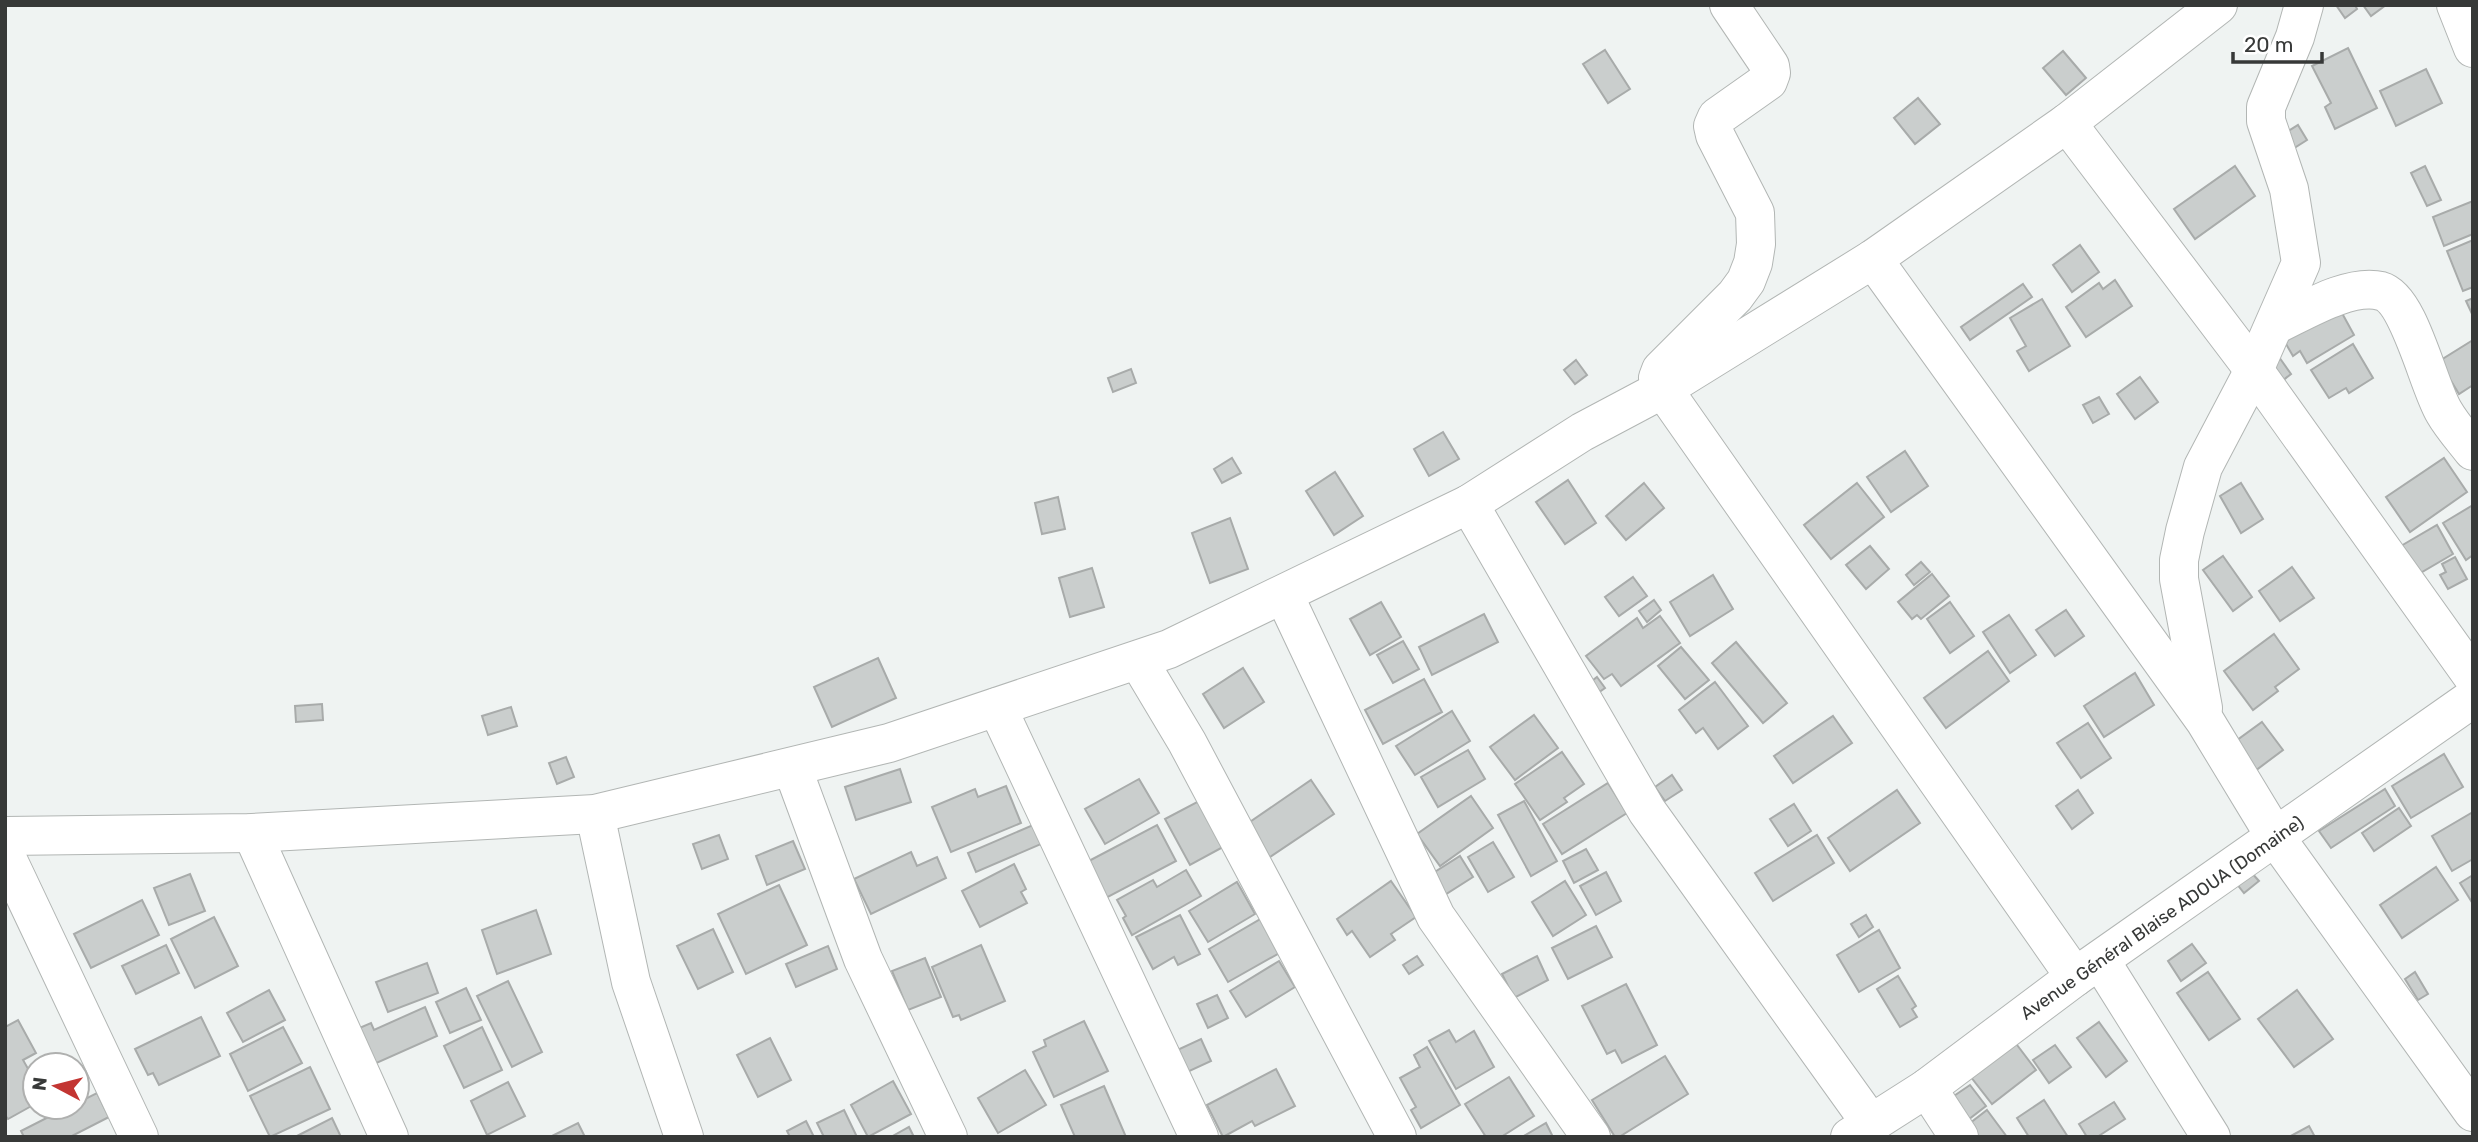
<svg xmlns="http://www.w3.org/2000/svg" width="2478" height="1142" font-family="Rubik,sans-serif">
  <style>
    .building { fill: #cacecd; stroke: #a8abaa; stroke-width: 2 }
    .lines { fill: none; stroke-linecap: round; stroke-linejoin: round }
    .minor-casing { stroke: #b2b6b4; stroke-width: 40 }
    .minor { stroke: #fff; stroke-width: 38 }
    .labels { text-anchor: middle; stroke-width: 5; stroke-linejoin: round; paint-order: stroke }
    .street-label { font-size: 18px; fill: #373938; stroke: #fff }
  </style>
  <rect width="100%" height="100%" fill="#eff3f2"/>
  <!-- building -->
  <g class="building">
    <path d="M2336 5H2355L2357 9 2345 18Z"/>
    <path d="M2363 5H2386L2371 16Z"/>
    <path d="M2348 48 2377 108 2335 129 2325 107 2331 103 2312 66Z"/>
    <path d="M1605 50 1630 89 1608 103 1583 64Z"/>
    <path d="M2063 51 2086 78 2066 95 2043 68Z"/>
    <path d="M2426 69 2442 103 2396 126 2380 91Z"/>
    <path d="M1918 98 1940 124 1915 144 1894 118Z"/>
    <path d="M2298 125 2307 140 2291 150 2282 135Z"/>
    <path d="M2235 166 2255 196 2195 239 2174 209Z"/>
    <path d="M2425 166 2441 200 2427 206 2411 173Z"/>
    <path d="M2473 201V234L2444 246 2433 217Z"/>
    <path d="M2473 240V287L2463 291 2447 251Z"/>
    <path d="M2080 245 2099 272 2072 292 2053 265Z"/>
    <path d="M2115 280 2132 306 2086 337 2066 307 2099 283 2103 289Z"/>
    <path d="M2023 284 2032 297 1970 340 1961 327Z"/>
    <path d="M2473 298V316L2466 301Z"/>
    <path d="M2042 299 2070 346 2029 371 2017 351 2026 346 2010 318Z"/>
    <path d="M2337 304 2354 335 2307 363 2300 351 2293 356 2282 337Z"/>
    <path d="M2473 340V385L2459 394 2451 381 2433 365Z"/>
    <path d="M2353 344 2373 378 2349 393 2346 388 2329 398 2311 370Z"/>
    <path d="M2279 357 2291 374 2277 385 2265 368Z"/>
    <path d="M1576 360 1587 375 1575 384 1564 370Z"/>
    <path d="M1131 369 1136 383 1113 392 1108 378Z"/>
    <path d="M2140 377 2158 402 2135 419 2117 394Z"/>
    <path d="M2099 397 2109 414 2093 423 2083 405Z"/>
    <path d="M1443 432 1459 459 1429 476 1414 449Z"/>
    <path d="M1905 451 1928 486 1891 512 1867 477Z"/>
    <path d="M1232 458 1241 473 1222 483 1214 469Z"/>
    <path d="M2444 458 2467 492 2410 532 2386 497Z"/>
    <path d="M1335 472 1363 516 1334 535 1306 491Z"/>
    <path d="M1568 480 1596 523 1565 544 1536 502Z"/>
    <path d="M1644 483 1664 508 1626 540 1606 516Z"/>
    <path d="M1857 483 1884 517 1831 559 1804 525Z"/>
    <path d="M2241 483 2263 519 2241 533 2220 496Z"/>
    <path d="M1058 497 1065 529 1042 534 1035 503Z"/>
    <path d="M2473 505V555L2466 560 2443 523Z"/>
    <path d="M1230 518 1248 569 1210 583 1192 533Z"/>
    <path d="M2437 525 2453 554 2410 579 2394 550Z"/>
    <path d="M1870 546 1889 569 1866 589 1846 565Z"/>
    <path d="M2223 556 2252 597 2233 611 2203 570Z"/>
    <path d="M2455 557 2467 579 2448 589 2440 575 2446 572 2442 564Z"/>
    <path d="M1921 562 1930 572 1914 585 1906 575Z"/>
    <path d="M2292 567 2314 598 2280 621 2259 591Z"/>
    <path d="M1092 568 1104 607 1070 617 1059 578Z"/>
    <path d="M1932 574 1949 596 1921 619 1917 615 1912 619 1898 602Z"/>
    <path d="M1713 575 1733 609 1690 636 1670 602Z"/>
    <path d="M1633 577 1647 596 1619 616 1605 597Z"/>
    <path d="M1654 600 1661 610 1647 622 1639 611Z"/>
    <path d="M1381 602 1401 637 1370 655 1350 619Z"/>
    <path d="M1950 602 1974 636 1950 653 1927 619Z"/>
    <path d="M2066 610 2084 636 2055 656 2036 630Z"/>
    <path d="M1484 614 1498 642 1432 675 1419 647Z"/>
    <path d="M2009 615 2036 655 2010 673 1983 632Z"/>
    <path d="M1660 616 1680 643 1621 686 1612 674 1604 679 1586 656 1637 618 1643 628Z"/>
    <path d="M2274 634 2299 669 2275 687 2278 691 2253 710 2224 671Z"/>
    <path d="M1403 641 1419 669 1393 683 1377 655Z"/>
    <path d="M1736 642 1787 703 1763 723 1712 663Z"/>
    <path d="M1681 647 1709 680 1685 699 1658 666Z"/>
    <path d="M1988 651 2009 681 1946 728 1924 698Z"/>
    <path d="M878 658 896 698 832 727 814 687Z"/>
    <path d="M1243 668 1264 702 1224 728 1203 694Z"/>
    <path d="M2135 673 2154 705 2104 737 2084 706Z"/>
    <path d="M1597 677 1605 688 1591 698 1583 688Z"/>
    <path d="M1424 679 1442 712 1383 744 1365 710Z"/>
    <path d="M1715 682 1748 726 1718 749 1703 728 1696 733 1679 710Z"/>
    <path d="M322 704 323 720 296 722 295 706Z"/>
    <path d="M511 707 517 726 488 735 482 716Z"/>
    <path d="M1452 711 1470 741 1415 775 1396 746Z"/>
    <path d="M1534 715 1558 748 1515 780 1490 747Z"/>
    <path d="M1833 716 1852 743 1793 783 1774 756Z"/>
    <path d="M2262 722 2283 750 2251 774 2229 746Z"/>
    <path d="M2088 723 2111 758 2081 778 2057 743Z"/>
    <path d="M1468 750 1485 779 1438 807 1421 777Z"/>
    <path d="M1562 752 1584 784 1564 798 1567 802 1540 820 1515 784Z"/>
    <path d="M2444 754 2463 787 2411 818 2392 786Z"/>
    <path d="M566 757 574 777 557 784 549 763Z"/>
    <path d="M900 769 911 802 856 820 845 787Z"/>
    <path d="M1672 775 1682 790 1665 801 1655 787Z"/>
    <path d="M1139 779 1159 813 1105 844 1085 809Z"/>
    <path d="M1311 780 1334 814 1267 859 1244 826Z"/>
    <path d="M1608 783 1627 813 1562 854 1543 824Z"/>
    <path d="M1006 786 1021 823 951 852 932 807 975 789 978 797Z"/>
    <path d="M2385 789 2395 806 2331 848 2319 831Z"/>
    <path d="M1897 790 1920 823 1850 871 1828 838Z"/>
    <path d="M2078 790 2093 813 2072 829 2056 806Z"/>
    <path d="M1471 796 1493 828 1440 866 1417 834Z"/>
    <path d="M1199 801 1223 847 1190 865 1165 819Z"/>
    <path d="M1524 801 1557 861 1531 876 1498 815Z"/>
    <path d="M1794 804 1811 831 1788 846 1770 819Z"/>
    <path d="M2399 808 2411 826 2374 851 2362 833Z"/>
    <path d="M2473 812V859L2452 871 2432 836Z"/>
    <path d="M1047 819 1055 838 976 872 968 853Z"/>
    <path d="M1157 825 1176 861 1104 899 1085 863Z"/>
    <path d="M719 835 728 859 702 869 693 844Z"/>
    <path d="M1817 835 1834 863 1773 901 1755 873Z"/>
    <path d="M793 841 805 869 767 885 756 856Z"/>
    <path d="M1493 842 1514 877 1488 892 1468 857Z"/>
    <path d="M1586 849 1598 870 1574 883 1563 861Z"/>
    <path d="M911 852 917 866 937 857 946 878 871 914 854 879Z"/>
    <path d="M1460 856 1473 877 1443 896 1430 875Z"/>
    <path d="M1014 864 1026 889 1021 892 1027 903 980 927 962 891Z"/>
    <path d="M2436 867 2458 900 2402 938 2380 905Z"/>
    <path d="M1186 870 1201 896 1132 935 1123 918 1126 916 1117 900 1153 880 1157 887Z"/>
    <path d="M2250 871 2259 881 2244 893 2236 883Z"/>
    <path d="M1606 872 1621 901 1596 915 1580 886Z"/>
    <path d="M190 874 205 911 169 925 154 888Z"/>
    <path d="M2473 875V904L2460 883Z"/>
    <path d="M1391 881 1416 917 1391 934 1395 940 1370 957 1352 931 1347 935 1337 919Z"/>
    <path d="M1565 881 1586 915 1553 936 1532 902Z"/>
    <path d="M1237 882 1255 914 1208 942 1189 911Z"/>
    <path d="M779 885 807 945 746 974 718 914Z"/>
    <path d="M142 900 159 935 91 968 74 934Z"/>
    <path d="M536 910 551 954 497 974 482 930Z"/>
    <path d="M1180 915 1200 954 1178 965 1174 957 1153 969 1136 937Z"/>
    <path d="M1866 915 1873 927 1859 937 1851 924Z"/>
    <path d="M214 917 238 966 195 988 171 939Z"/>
    <path d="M1264 917 1283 951 1228 982 1209 949Z"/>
    <path d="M1596 926 1612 957 1568 979 1552 948Z"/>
    <path d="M713 929 733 972 698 989 677 946Z"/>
    <path d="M1879 930 1900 968 1859 992 1837 955Z"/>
    <path d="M2192 944 2206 963 2181 981 2168 961Z"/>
    <path d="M166 945 179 973 136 994 122 966Z"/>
    <path d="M981 945 1005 1001 961 1020 959 1015 953 1017 932 967Z"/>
    <path d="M828 946 837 969 796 987 786 964Z"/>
    <path d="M1417 956 1423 965 1409 974 1403 965Z"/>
    <path d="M1537 956 1548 980 1514 998 1502 974Z"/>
    <path d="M925 958 941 997 908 1010 892 971Z"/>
    <path d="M1279 961 1295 987 1246 1017 1230 991Z"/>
    <path d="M427 963 438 993 388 1012 376 982Z"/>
    <path d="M2208 972 2240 1019 2209 1040 2177 993Z"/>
    <path d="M2415 972 2428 994 2418 1000 2405 979Z"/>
    <path d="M1898 976 1916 1006 1912 1009 1917 1017 1900 1027 1877 989Z"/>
    <path d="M508 981 542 1052 512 1067 477 996Z"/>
    <path d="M1626 984 1657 1045 1622 1063 1615 1050 1607 1054 1582 1006Z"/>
    <path d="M466 988 481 1020 450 1033 436 1002Z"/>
    <path d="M269 990 285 1020 243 1042 227 1013Z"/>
    <path d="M2297 990 2333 1039 2294 1067 2258 1019Z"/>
    <path d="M1217 995 1228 1018 1208 1028 1197 1004Z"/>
    <path d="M425 1007 437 1036 372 1065 357 1029 371 1023 374 1030Z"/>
    <path d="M201 1017 220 1056 159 1085 153 1073 148 1075 135 1049Z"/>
    <path d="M18 1020 36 1053 23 1060 35 1081V1104L8 1119 5 1115V1027Z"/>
    <path d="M1084 1021 1108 1071 1054 1097 1033 1052 1046 1046 1044 1040Z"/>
    <path d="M2099 1022 2127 1061 2106 1077 2077 1038Z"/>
    <path d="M283 1027 302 1063 248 1091 230 1054Z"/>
    <path d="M482 1027 502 1070 464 1088 444 1046Z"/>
    <path d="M1449 1030 1456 1042 1474 1031 1494 1067 1456 1089 1429 1041Z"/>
    <path d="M2011 1037 2036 1070 1992 1104 1967 1072Z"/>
    <path d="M770 1038 791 1080 758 1097 737 1055Z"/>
    <path d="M1201 1039 1211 1061 1183 1074 1173 1052Z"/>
    <path d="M2055 1045 2071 1067 2049 1083 2033 1060Z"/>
    <path d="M1427 1047 1460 1105 1421 1128 1411 1110 1416 1107 1400 1078 1420 1067 1414 1055Z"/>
    <path d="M1665 1056 1688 1094 1619 1137H1615L1592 1100Z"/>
    <path d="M310 1067 330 1109 270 1137 250 1096Z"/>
    <path d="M1276 1069 1295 1106 1255 1126 1252 1121 1223 1137 1207 1105Z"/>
    <path d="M1025 1070 1046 1105 998 1133 978 1098Z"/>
    <path d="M1509 1077 1534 1116 1501 1137H1486L1465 1104Z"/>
    <path d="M893 1081 911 1114 868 1137 851 1105Z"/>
    <path d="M508 1082 525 1116 487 1135 471 1101Z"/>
    <path d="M1970 1085 1986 1106 1964 1123 1948 1100Z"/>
    <path d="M1104 1086 1126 1137H1075L1061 1105Z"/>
    <path d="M97 1093 109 1117 70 1137H24L21 1131 68 1107H77V1103Z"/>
    <path d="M2044 1100 2068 1137H2029L2017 1118Z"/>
    <path d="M2114 1102 2125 1119 2097 1137H2087L2079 1124Z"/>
    <path d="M844 1110 857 1137H824L817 1123Z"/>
    <path d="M1987 1110 2007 1137H1972L1965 1127Z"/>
    <path d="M332 1118 341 1137H295Z"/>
    <path d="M806 1121 814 1137H790L787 1131Z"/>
    <path d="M578 1123 585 1137H550Z"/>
    <path d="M1546 1123 1553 1137H1522Z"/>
    <path d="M2309 1126 2315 1137H2289Z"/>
    <path d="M909 1127 914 1137H891Z"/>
  </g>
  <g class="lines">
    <defs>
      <g id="minor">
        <path d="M1729 5 1770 66 1771 73 1768 81 1717 117 1713 126 1715 135 1755 213 1756 244 1753 263 1746 281 1735 296 1661 370 1658 378 1663 389 2075 977"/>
        <path d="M2456 5 2473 48"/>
        <path d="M2067 123 2254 370 2473 677"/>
        <path d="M1873 259 2205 721 2276 838 2473 1112"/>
        <path d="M2275 325C2303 312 2349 283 2381 291 2410 299 2428 386 2444 412 2452 426 2463 438 2473 451"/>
        <path d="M1469 504 1647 811 1872 1125"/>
        <path d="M1284 595 1436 917 1591 1137"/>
        <path d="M1138 660 1187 742 1397 1137"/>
        <path d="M997 707 1199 1137"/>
        <path d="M2203 708 2179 579V560L2185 531 2203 467 2254 370 2301 263 2289 189 2266 121V107L2295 37 2304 5"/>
        <path d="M792 767 863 959 948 1137"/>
        <path d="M595 814 631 982 684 1137"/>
        <path d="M252 833 389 1137"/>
        <path d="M5 836 252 833 595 814 889 743 1169 649 1469 504 1582 432 1663 389 1873 259 2067 123 2218 5"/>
        <path d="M5 854 139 1137"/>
        <path d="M2100 960 2211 1137"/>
        <path d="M1927 1088 1959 1137"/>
        <path d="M1850 1137 1927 1088 2075 977 2473 698"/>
      </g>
    </defs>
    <!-- minor casing -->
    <use href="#minor" class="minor-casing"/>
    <!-- minor -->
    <use href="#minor" class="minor"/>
  </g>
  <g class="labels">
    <!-- street labels -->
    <g class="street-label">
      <text transform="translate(2162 918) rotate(-35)" y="6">Avenue Général Blaise ADOUA (Domaine)</text>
    </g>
  </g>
  <!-- border -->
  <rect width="2478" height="1142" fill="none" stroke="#373938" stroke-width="14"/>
  <!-- north arrow -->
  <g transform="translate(56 1086) rotate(277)"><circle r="33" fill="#ffffff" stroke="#afb0af" stroke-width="2"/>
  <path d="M0-5L12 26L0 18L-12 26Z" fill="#c33532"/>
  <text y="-10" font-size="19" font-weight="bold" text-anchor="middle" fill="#373938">N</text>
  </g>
  <!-- scale -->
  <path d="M2233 52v10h89v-10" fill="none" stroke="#373938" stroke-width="3.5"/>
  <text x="2244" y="52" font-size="21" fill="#373938" stroke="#ffffff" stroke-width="5" paint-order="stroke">20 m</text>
</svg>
